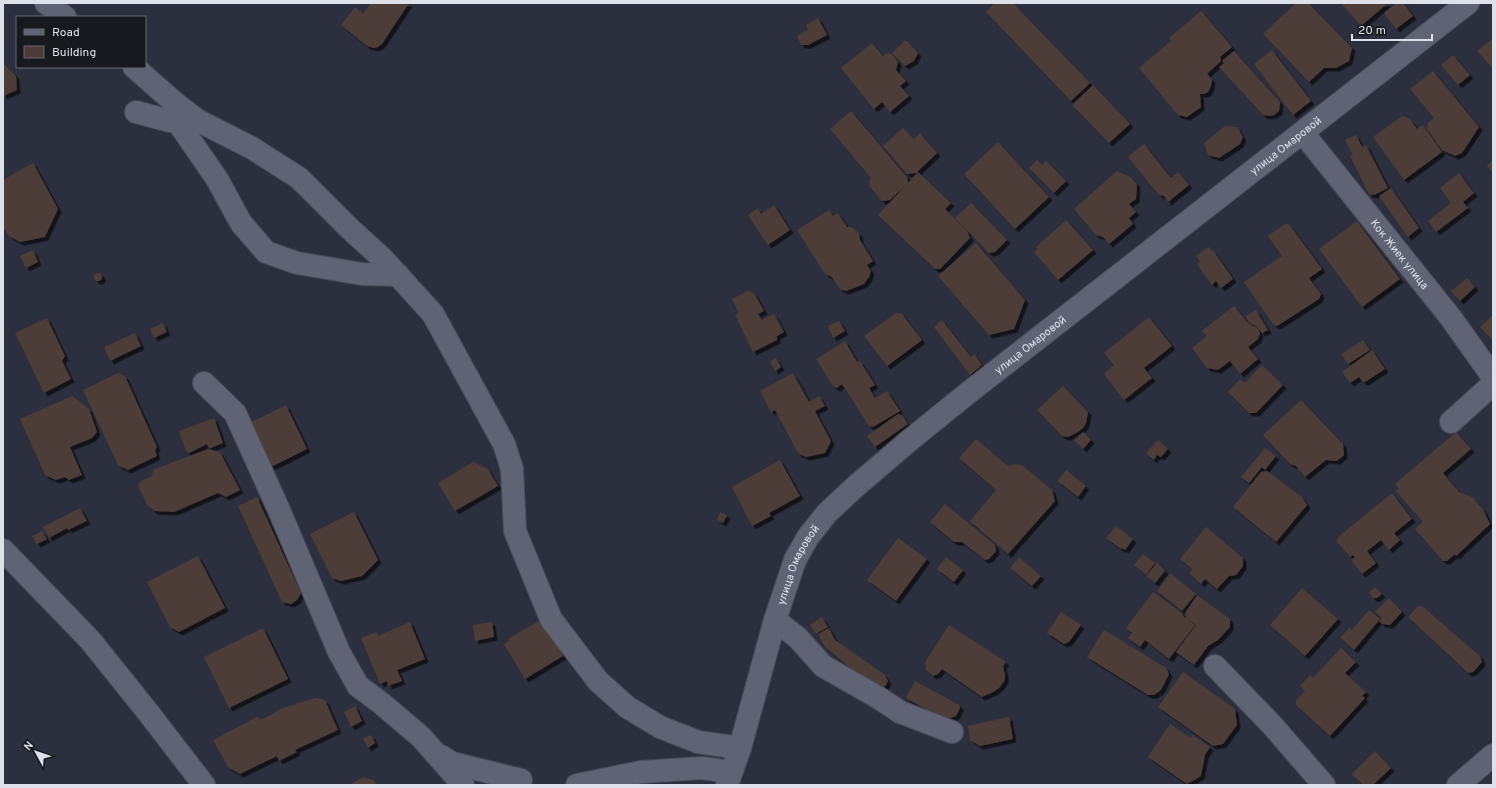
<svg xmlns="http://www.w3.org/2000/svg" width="1496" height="788" font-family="Overpass,sans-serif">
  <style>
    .building { fill: #4e3c38; filter: url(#shadow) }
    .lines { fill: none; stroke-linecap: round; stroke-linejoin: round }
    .street-casing { stroke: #494c58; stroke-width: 24 }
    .secondary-casing { stroke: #494c58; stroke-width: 24 }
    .street { stroke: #5f6373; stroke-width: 22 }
    .secondary { stroke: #5f6373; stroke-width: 22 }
    .labels { text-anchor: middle; stroke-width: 3; stroke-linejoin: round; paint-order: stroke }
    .street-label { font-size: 11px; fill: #dee1ea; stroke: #17191f }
  </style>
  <defs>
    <filter id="shadow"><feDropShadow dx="3.5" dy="3.5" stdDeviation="0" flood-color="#0009"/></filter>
  </defs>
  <rect width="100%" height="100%" fill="#2c303e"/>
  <!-- building -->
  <g class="building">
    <path d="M371 3H409L382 44 378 47 374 48 367 46 341 25 355 7 363 14Z"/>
    <path d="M995 3H1013L1090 83 1071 101 986 12Z"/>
    <path d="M1296 3H1308L1352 48 1349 61 1336 68H1324L1309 82 1263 34Z"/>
    <path d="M1341 3H1388L1361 26Z"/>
    <path d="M1397 3H1403L1413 16 1396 29 1384 13Z"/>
    <path d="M1201 11 1232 47 1220 57 1221 61 1207 74 1212 79 1211 86 1208 92 1204 94H1200L1201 107 1187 117 1178 115 1139 68 1171 41 1169 38Z"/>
    <path d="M818 18 827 35 808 45H801L797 36 808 30 806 25Z"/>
    <path d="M906 40 918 53 914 61 905 66 892 53Z"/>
    <path d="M1491 40 1493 42V69L1477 51Z"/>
    <path d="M872 43 883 56 887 53 891 54 895 58 898 62 896 70 906 81 900 86 909 96 890 112 882 102 874 109 841 68Z"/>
    <path d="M1272 50 1311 101 1293 115 1254 64Z"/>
    <path d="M1234 51 1280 102 1279 111 1274 115 1268 116 1263 115 1219 67 1224 63 1222 61Z"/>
    <path d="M1453 55 1470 75 1458 85 1441 65Z"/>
    <path d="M3 63 16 76 17 90 3 96Z"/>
    <path d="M1433 71 1479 127 1462 153 1455 156 1442 150 1427 129 1428 123 1434 118 1410 89Z"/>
    <path d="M1093 85 1130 124 1109 143 1072 105Z"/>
    <path d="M851 111 907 177 908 183 918 172 951 203 945 209 967 231 970 238 940 269H935L878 215 907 184 890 200 882 201 870 187 869 182 871 178 830 129Z"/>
    <path d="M1402 116 1410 119 1417 129 1423 125 1442 152 1404 180 1373 137Z"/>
    <path d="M1225 126 1237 127 1243 137 1240 144 1219 158 1208 155 1204 143Z"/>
    <path d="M903 128 914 139 920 133 937 153 916 173 907 174 883 146Z"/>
    <path d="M1356 135 1362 147 1366 145 1388 188 1374 195 1369 194 1350 156 1353 155 1345 140Z"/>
    <path d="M998 142 1049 197 1015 229 964 174Z"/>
    <path d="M1144 144 1171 178 1178 172 1189 185 1168 202 1164 196 1159 195 1128 157Z"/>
    <path d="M1037 160 1042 165 1046 161 1066 181 1054 193 1029 168Z"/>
    <path d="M1493 160V173L1487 166Z"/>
    <path d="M33 163 58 209 45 237 20 242 9 236 3 227V180Z"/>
    <path d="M1117 171 1130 177 1137 184 1136 199 1129 204 1136 212 1129 218 1133 224 1109 244 1103 237 1096 235 1074 209Z"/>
    <path d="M1459 173 1474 193 1463 202 1468 208 1436 232 1428 221 1451 203 1440 188Z"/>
    <path d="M1391 188 1419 228 1408 237 1379 196Z"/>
    <path d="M971 203 1007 240 995 252 989 253 955 218Z"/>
    <path d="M774 205 790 230 768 245 748 215 758 208 761 214Z"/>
    <path d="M829 210 833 216 838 213 847 227H851L859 233 860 240 873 261 867 265 871 271 869 277 864 284 846 291 840 289 832 277 825 274 797 230Z"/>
    <path d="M1066 220 1093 250 1058 280 1034 252 1038 249 1036 247Z"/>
    <path d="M1357 221 1400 279 1362 307 1319 249Z"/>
    <path d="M1285 224H1289L1322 269 1309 278 1321 294 1319 299 1277 326 1273 324 1244 282 1282 256 1268 236Z"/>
    <path d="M976 243 1025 300 1014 329 989 335 938 276Z"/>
    <path d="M1209 247 1211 251 1213 250 1233 279 1221 288 1216 281 1212 285 1197 264 1200 261 1196 256Z"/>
    <path d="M33 250 38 262 26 268 20 256Z"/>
    <circle cx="98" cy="277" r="4"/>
    <path d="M1467 278 1475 287 1460 301 1451 291Z"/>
    <path d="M748 291 754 293 764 311 758 314 762 320 774 314 784 332 777 336V340L753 352 735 315 739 313 732 299Z"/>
    <path d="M1234 306 1248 323 1257 328 1260 333 1258 339 1248 347 1258 359 1240 374 1230 361 1218 370 1207 368 1192 348 1207 336 1202 331Z"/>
    <path d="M1256 310 1268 330 1262 333 1257 327 1249 322 1246 316Z"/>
    <path d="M896 313 902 314 922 340 887 366 864 336Z"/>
    <path d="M1493 315V341L1480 327Z"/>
    <path d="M1149 317 1172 346 1144 368 1152 378 1124 400 1104 374 1114 365 1104 353Z"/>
    <path d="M47 318 65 356 62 361 71 379 44 393 15 333Z"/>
    <path d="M942 320 971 357 974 354 982 365 970 375 934 327Z"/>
    <path d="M839 321 845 331 833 338 828 326Z"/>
    <path d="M163 323 167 332 154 338 150 329Z"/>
    <path d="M135 333 141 346 110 361 104 347Z"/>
    <path d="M1363 340 1370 350 1348 364 1341 354Z"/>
    <path d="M845 341 857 362 860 361 875 385 869 388 875 398 887 391 900 411 873 427 869 426 842 384 837 388 833 386 816 359Z"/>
    <path d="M1372 350 1385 369 1365 382H1363L1359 377 1350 383 1342 372Z"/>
    <path d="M776 358 781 367 775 371 770 361Z"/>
    <path d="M1262 365 1283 385 1256 413H1249L1228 392 1240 379 1245 383Z"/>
    <path d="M118 373 125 376 157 447 155 450 157 456 128 470 118 465 83 390Z"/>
    <path d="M793 373 809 402 819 396 825 406 815 411 831 441 825 453 806 457 798 453 775 410 771 412 760 391Z"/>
    <path d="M1063 386 1088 412 1086 423 1083 428 1076 433 1068 437 1062 436 1037 410Z"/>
    <path d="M72 396 89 409 97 432 92 438 70 447 82 475 69 480 65 477 56 480 45 475 20 419Z"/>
    <path d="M1301 400 1343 444 1344 455 1337 461 1326 460 1305 477 1296 466 1290 464 1263 435Z"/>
    <path d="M286 405 307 449 271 467 250 423Z"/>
    <path d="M898 414 902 415 908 424 875 447 867 436Z"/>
    <path d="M214 418 223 443 211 448 208 447 207 444 189 453 186 451 179 431Z"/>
    <path d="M1083 432 1091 440 1083 449 1074 440Z"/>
    <path d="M1456 432 1471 449 1443 473 1459 492 1473 498 1483 509 1490 524 1456 556 1455 554 1447 561H1443L1415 529 1423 522 1396 491 1399 489 1395 484Z"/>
    <path d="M976 439 1008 466 1014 464 1022 465 1052 490 1055 501 1008 554 970 521 996 490 959 458Z"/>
    <path d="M1158 440 1168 449 1161 457 1157 455 1154 460 1146 453Z"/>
    <path d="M1265 448 1276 456 1265 470 1262 467 1249 483 1241 477Z"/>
    <path d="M208 449 220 452 240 490 226 497 218 493 174 512 154 511 147 505 138 485 141 481 152 476 153 470Z"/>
    <path d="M780 460 800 496 769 513 771 516 752 526 732 487Z"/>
    <path d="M473 462 488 469 498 486 455 511 438 483Z"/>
    <path d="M1066 470 1086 486 1078 497 1058 481Z"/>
    <path d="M1267 471 1302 497 1307 505 1276 542 1233 507 1261 472Z"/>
    <path d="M1392 493 1412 519 1394 533 1400 540 1389 550 1381 540 1367 551 1376 563 1362 574 1351 560 1355 557 1353 555 1350 557 1337 542 1338 537Z"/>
    <path d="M257 497 301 593 297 600 291 604 282 602 238 506Z"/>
    <path d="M945 504 995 545 996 551 989 559 985 560 962 542H954L930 522Z"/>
    <path d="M80 508 87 521 68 530 67 528 49 538 43 527Z"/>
    <path d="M354 512 378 560 362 576 341 581 332 578 310 534Z"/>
    <path d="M720 512 727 515 723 523 717 520Z"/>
    <path d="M1116 526 1133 539 1125 550 1122 548 1121 549 1106 538Z"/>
    <path d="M1206 527 1243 558V566L1236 575 1229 576 1217 589 1205 579 1201 584 1189 573 1192 569 1180 559Z"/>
    <path d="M42 531 47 539 37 544 32 536Z"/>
    <path d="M898 538 927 559 896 601 867 580Z"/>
    <path d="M1143 554 1155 563 1146 575 1134 565Z"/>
    <path d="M198 556 225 608 179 632 170 627 147 582Z"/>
    <path d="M946 557 963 570 954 582 937 569Z"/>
    <path d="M1019 557 1041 576 1032 586 1010 568Z"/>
    <path d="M1157 563 1165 571 1155 583 1146 576Z"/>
    <path d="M1170 573 1196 594 1182 611 1157 591Z"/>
    <path d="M1375 587 1382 594 1377 598H1373L1369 593Z"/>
    <path d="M1302 588 1338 619 1305 656 1270 625Z"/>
    <path d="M1153 592 1182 613 1183 616 1195 625 1169 659 1145 640 1140 647 1128 638 1132 633 1126 628Z"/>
    <path d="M1197 595 1230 619V627L1218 640 1208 646 1194 665 1176 652 1196 625 1186 618 1185 613Z"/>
    <path d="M1389 598 1402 612 1390 625 1382 624 1379 621 1382 618 1375 612Z"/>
    <path d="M1418 606H1422L1480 656 1482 662 1473 672 1468 673 1408 617Z"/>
    <path d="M1369 610 1380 619 1354 650 1340 638 1349 628 1352 630Z"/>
    <path d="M1061 612 1081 625 1069 642 1064 644 1047 633Z"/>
    <path d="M822 617 828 627 816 634 810 625Z"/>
    <path d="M542 619 563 656 525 679 504 644 509 641 508 639Z"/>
    <path d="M410 622 425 659 397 670 402 681 388 686 387 681 380 684 361 638 376 632 378 636Z"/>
    <path d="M492 622 494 637 475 641 473 625Z"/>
    <path d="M949 625 1006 662 1003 666 1005 675V680L1000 687 995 691 982 697 942 669 938 674 933 676 926 670 925 662Z"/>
    <path d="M263 628 288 679 229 708 204 657Z"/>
    <path d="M829 628 835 640 884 674 888 681 886 685 883 688 872 686 825 647 818 634Z"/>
    <path d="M1104 630 1166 668 1169 674 1161 690 1154 695H1148L1087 657Z"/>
    <path d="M1341 648 1356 662 1345 673 1366 692 1362 696 1365 698 1330 736 1296 705V700L1305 691 1300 686 1310 675 1313 678Z"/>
    <path d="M1183 672 1235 709 1237 725 1223 744 1213 746 1158 707Z"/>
    <path d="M915 681 959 705 960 708 956 716 945 720 906 698Z"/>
    <path d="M315 698 325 700 338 730 295 750 297 752 279 761 277 756 240 774 228 767 213 740 257 717 261 720 276 712 280 709Z"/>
    <path d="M355 706 362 721 351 727 344 712Z"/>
    <path d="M1009 717 1013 739 980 746 970 740 968 726Z"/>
    <path d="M1170 724 1191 738 1192 735 1210 747 1205 755 1201 776 1187 784 1148 757Z"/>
    <path d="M371 735 375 743 368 748 363 739Z"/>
    <path d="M1375 751 1391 768 1373 785H1363L1352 774Z"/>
    <path d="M363 777 373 780 378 785H349Z"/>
  </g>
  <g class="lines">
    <defs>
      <g id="street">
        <path d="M46 3 65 17"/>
        <path d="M134 67 175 103 197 120 252 148 299 178 349 228 383 259 433 314 504 444 512 469 515 531 551 619 598 681 627 707 660 727 698 742 740 748"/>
        <path d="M136 112 170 121H192"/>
        <path d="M177 121 217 179 241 223 266 252 297 263 362 274 398 275"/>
        <path id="s1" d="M1303 133 1451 318 1493 377"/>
        <path d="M204 383 235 413 279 510 339 652 358 686 381 703 421 737 463 785"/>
        <path d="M1451 422 1493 384"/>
        <path d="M3 550 90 640 147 711 204 785"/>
        <path d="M775 620 798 638 823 666 879 698 900 712 952 732"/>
        <path d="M1215 666 1272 725 1324 785"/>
        <path d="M441 756 452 763 521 780"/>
        <path d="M577 785 641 772 702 768 731 772"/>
        <path d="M1458 785 1493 755"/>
      </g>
      <g id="secondary">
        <path id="s2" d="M727 785 740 748 775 620 795 560 808 537 827 513 856 486 910 440 968 393 1468 3"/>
      </g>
    </defs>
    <!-- street casing -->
    <use href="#street" class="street-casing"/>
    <!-- secondary casing -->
    <use href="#secondary" class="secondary-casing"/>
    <!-- street -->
    <use href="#street" class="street"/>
    <!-- secondary -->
    <use href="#secondary" class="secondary"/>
  </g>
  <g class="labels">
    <!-- street labels -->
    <g class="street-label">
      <text dy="4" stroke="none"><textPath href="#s2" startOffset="880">улица Омаровой</textPath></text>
      <text dy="4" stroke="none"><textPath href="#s1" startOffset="155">Кок Жиек улица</textPath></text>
      <text dy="4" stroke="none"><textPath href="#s2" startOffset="556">улица Омаровой</textPath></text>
      <text dy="4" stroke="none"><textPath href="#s2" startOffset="232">улица Омаровой</textPath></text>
    </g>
  </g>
  <!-- border -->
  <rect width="1496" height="788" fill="none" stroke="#dee1ea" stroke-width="8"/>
  <!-- legend -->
  <rect x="16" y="16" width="130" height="52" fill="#17191f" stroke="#676970"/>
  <rect x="24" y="29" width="20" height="6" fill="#5f6373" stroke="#676970"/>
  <text x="52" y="36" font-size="12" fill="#dee1ea">Road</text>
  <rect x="24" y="46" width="20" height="12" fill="#4e3c38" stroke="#676970"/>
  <text x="52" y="56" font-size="12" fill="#dee1ea">Building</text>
  <!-- north arrow -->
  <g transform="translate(36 752) rotate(310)" stroke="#17191f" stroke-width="3" paint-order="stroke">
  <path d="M0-3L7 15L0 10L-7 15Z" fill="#dee1ea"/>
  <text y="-6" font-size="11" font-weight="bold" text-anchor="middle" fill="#dee1ea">N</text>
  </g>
  <!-- scale -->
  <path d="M1352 34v6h80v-6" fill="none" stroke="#dee1ea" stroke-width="2"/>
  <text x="1358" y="34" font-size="12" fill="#dee1ea" stroke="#17191f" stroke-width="3" paint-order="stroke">20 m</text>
</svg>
